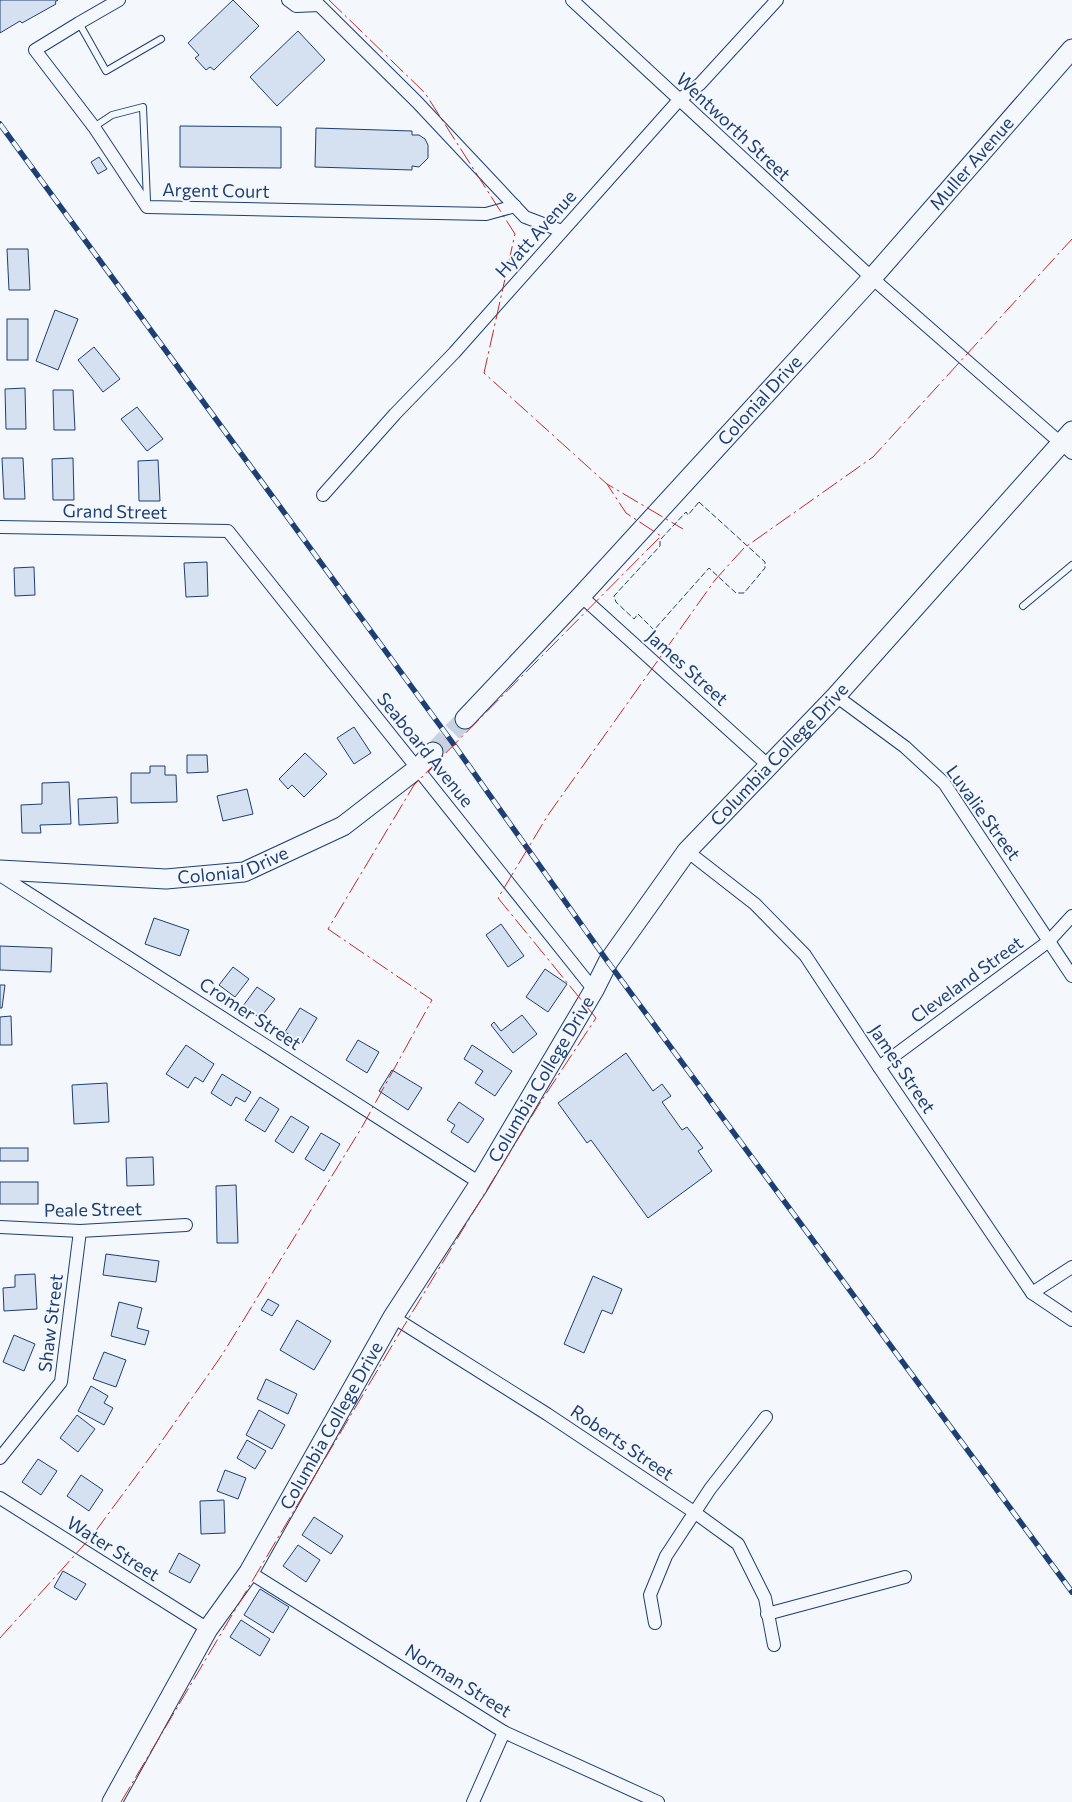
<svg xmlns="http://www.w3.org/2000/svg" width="1072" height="1802" font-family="Commissioner,sans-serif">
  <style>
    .building { fill: #d5e0f0; stroke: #1d3f73 }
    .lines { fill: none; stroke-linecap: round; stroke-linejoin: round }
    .secondary-tunnel { stroke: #c9d2e0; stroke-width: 19; stroke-dasharray: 19 9; stroke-linecap: butt }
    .lane-casing { stroke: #1d3f73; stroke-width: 8 }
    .street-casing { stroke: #1d3f73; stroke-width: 14 }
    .secondary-casing { stroke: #1d3f73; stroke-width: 21 }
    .lane { stroke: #f4f7fb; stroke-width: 6 }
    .street { stroke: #f4f7fb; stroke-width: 12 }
    .secondary { stroke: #f4f7fb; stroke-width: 19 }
    .rail-casing { stroke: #1d3f73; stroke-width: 5.5 }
    .rail { stroke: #f4f7fb; stroke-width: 4; stroke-dasharray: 11; stroke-linecap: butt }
    .fence { stroke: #1d3f73; stroke-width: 1; stroke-dasharray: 6 2.5; stroke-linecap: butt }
    .power { stroke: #c62828; stroke-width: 1; stroke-dasharray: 18 4 2.5 4; stroke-linecap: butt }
    .labels { text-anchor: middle; stroke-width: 4; stroke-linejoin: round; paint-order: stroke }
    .street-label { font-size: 18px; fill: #1d3f73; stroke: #f4f7fb }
  </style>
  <rect width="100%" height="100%" fill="#f4f7fb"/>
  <!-- building -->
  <g class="building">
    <path d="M0 0H58L55 2 56 4 22 23 20 21 0 33Z"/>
    <path d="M233 0 259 26 214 70 210 67 206 70 195 58 199 55 188 43Z"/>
    <path d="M298 31 325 60 277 106 250 77Z"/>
    <path d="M180 126 281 127V168L180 167Z"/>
    <path d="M316 128 412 131V135H419L425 139 428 145V158L419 167 412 166V170L315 167Z"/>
    <path d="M99 157 107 169 98 174 91 162Z"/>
    <path d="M7 249H28L30 290H9Z"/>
    <path d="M55 310 78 319 58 370 36 361Z"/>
    <rect x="7" y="319" width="21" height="41"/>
    <path d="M94 347 120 379 103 392 78 360Z"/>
    <path d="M25 388 26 429H6L5 389Z"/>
    <path d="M53 390H73L75 430H54Z"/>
    <path d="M137 407 163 439 147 451 121 419Z"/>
    <path d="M2 458H23L25 499H4Z"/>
    <path d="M73 458 74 500H53L52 459Z"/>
    <path d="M158 460 160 501H139L138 461Z"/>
    <path d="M207 562 208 596 186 597 184 563Z"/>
    <path d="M34 567 35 595 15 596 14 568Z"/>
    <path d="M354 727 371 753 354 764 337 738Z"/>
    <path d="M305 753 327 774 304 797 292 785 288 789 279 779Z"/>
    <path d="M187 755H207L208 772 187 773Z"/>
    <path d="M150 766H165V775H176L177 802 131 803V773H150Z"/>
    <path d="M69 782 71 824 40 825 41 833H22L21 805 42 804V783Z"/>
    <path d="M247 789 253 814 223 821 217 796Z"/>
    <path d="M117 797 118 823 79 825 78 799Z"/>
    <path d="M154 918 189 930 180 956 145 944Z"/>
    <path d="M501 924 524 956 508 967 486 935Z"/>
    <path d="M0 946 52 948 51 972 0 970Z"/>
    <path d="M233 967 249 979 235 997 219 985Z"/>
    <path d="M545 969 567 984 548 1012 526 997Z"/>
    <path d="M0 985H5L2 1008H0Z"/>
    <path d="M257 987 275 999 260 1018 243 1006Z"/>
    <path d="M300 1008 317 1018 302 1043 285 1032Z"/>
    <path d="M522 1015 537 1034 513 1053 491 1025 494 1022 501 1031Z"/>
    <path d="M11 1016 12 1045H0V1017Z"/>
    <path d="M358 1040 379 1052 367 1073 346 1060Z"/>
    <path d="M186 1045 214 1064 203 1082 195 1077 188 1088 166 1074Z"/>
    <path d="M472 1045 512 1071 495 1096 475 1083 483 1071 464 1059Z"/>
    <path d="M626 1053 653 1091 662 1084 671 1096 662 1102 682 1130 687 1127 703 1148 698 1151 712 1171 648 1218 591 1140 587 1143 558 1103Z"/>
    <path d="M392 1070 422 1088 408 1110 379 1091Z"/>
    <path d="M222 1074 251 1092 245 1102 236 1097 231 1106 211 1093Z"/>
    <path d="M107 1083 109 1122 74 1124 72 1085Z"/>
    <path d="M260 1097 279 1109 265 1132 245 1120Z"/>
    <path d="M459 1102 484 1119 468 1143 451 1132 455 1125 447 1120Z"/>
    <path d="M291 1116 309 1127 293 1153 275 1141Z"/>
    <path d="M321 1133 340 1144 324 1171 305 1159Z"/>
    <rect x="0" y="1148" width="28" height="13"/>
    <path d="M153 1157 154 1185 127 1186 126 1158Z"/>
    <rect x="0" y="1182" width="38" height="22"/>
    <path d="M236 1185 238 1243H217L216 1186Z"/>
    <path d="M106 1254 159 1261 156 1282 103 1275Z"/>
    <path d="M35 1274 37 1309 4 1311 3 1288 15 1287V1275Z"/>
    <path d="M593 1276 622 1289 612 1314 602 1310 584 1353 564 1344Z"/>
    <path d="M268 1299 279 1305 272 1316 261 1310Z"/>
    <path d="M119 1302 142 1308 137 1328 149 1331 145 1345 111 1336Z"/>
    <path d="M297 1320 331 1341 314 1370 280 1350Z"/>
    <path d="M14 1335 35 1344 24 1371 3 1362Z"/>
    <path d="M104 1352 126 1360 116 1387 93 1379Z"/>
    <path d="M266 1379 297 1394 288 1414 257 1399Z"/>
    <path d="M91 1386 108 1396 104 1403 113 1408 104 1425 78 1411Z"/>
    <path d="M259 1410 285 1425 272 1449 246 1435Z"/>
    <path d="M77 1415 95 1429 78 1452 60 1438Z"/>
    <path d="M247 1440 266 1451 255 1469 237 1458Z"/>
    <path d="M38 1459 57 1471 41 1495 22 1482Z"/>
    <path d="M225 1470 246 1478 238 1499 217 1491Z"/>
    <path d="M81 1475 103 1490 89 1511 67 1496Z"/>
    <path d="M224 1500 225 1533 201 1534 200 1501Z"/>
    <path d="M314 1517 343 1536 331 1554 302 1535Z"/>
    <path d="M298 1545 320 1560 306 1582 283 1566Z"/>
    <path d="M179 1553 200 1565 190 1583 169 1572Z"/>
    <path d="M63 1571 86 1584 76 1600 54 1587Z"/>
    <path d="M260 1589 289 1607 273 1633 244 1615Z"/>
    <path d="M241 1620 270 1639 260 1656 230 1637Z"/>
  </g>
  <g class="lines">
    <!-- secondary-tunnel -->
    <path class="secondary-tunnel" d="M433 752 465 719"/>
    <defs>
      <g id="lane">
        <path d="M79 23 106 71 161 39"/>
        <path d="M94 127 112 115 143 107 147 201"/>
        <path d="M1023 606 1072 565"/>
      </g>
      <g id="street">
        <path d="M119 0 79 23 35 50 94 127 147 207 486 214 515 206"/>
        <path d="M288 0 296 6 319 5 417 102 525 217 562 231"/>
        <path d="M572 0 872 278 1072 453"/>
        <path d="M323 495 395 414 454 353 679 100 700 84 777 0"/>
        <path d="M0 527 228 531 594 990"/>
        <path d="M581 596 770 767"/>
        <path d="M836 696 905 747 944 783 1072 976"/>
        <path d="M687 851 755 904 805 955 879 1067 1032 1293 1072 1320"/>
        <path d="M0 875 480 1183"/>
        <path d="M879 1067 1049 941 1072 916"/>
        <path d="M0 1227 80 1231 186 1225"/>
        <path d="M1032 1293 1072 1267"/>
        <path d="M393 1317 547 1414 694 1512 738 1544 765 1598 774 1645"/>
        <path d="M0 1458 61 1382 80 1231"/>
        <path d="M0 1498 208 1629"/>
        <path d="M249 1572 504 1732 658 1802"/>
        <path d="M767 1614 905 1577"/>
        <path d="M655 1623 650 1595 666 1556 710 1489 766 1417"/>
        <path d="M473 1802 504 1732"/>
      </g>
      <g id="secondary">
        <path id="s1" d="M465 719 581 596 872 278 1072 49"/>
        <path id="s2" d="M0 870 166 879 244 872 343 826 418 768 433 752"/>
        <path id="s3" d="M112 1802 208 1629 249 1572 393 1317 480 1183 594 990 608 962 687 851 836 696 1072 431"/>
      </g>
    </defs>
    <!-- lane casing -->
    <use href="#lane" class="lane-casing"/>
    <!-- street casing -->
    <use href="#street" class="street-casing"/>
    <!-- secondary casing -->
    <use href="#secondary" class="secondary-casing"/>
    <!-- lane -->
    <use href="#lane" class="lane"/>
    <!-- street -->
    <use href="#street" class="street"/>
    <!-- secondary -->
    <use href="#secondary" class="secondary"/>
    <defs>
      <path id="rail" d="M0 124 452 742 608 962 1072 1592"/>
    </defs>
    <!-- rail casing -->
    <use href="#rail" class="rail-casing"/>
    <!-- rail -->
    <use href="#rail" class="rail"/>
    <!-- fence -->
    <path class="fence" d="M699 502 765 562V568L744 593H736L709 568 654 630 638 614 634 619 616 602 614 596 660 546V540L686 512 688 515Z"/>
    <!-- power -->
    <g class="power">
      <path d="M329 0 425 93 515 234 484 373 607 484 683 529"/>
      <path d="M0 1638 92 1536 159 1445 222 1355 362 1127 432 1000 328 929 414 785 661 536 626 513 607 484"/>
      <path d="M121 1802 396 1339 538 1106 596 1018 498 898 548 815 715 580 744 548 873 457 1072 239"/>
    </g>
  </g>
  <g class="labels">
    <!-- street labels -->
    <g class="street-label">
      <text transform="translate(733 127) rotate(43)" y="6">Wentworth Street</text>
      <text dy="6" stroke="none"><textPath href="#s1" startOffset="752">Muller Avenue</textPath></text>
      <text transform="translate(216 191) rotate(1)" y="6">Argent Court</text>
      <text transform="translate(536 234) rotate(-48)" y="6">Hyatt Avenue</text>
      <text dy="6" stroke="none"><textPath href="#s1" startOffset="434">Colonial Drive</textPath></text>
      <text transform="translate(115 512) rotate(1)" y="6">Grand Street</text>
      <text transform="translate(687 668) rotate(42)" y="6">James Street</text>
      <text transform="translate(425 750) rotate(51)" y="6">Seaboard Avenue</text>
      <text dy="6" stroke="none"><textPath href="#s3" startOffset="1246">Columbia College Drive</textPath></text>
      <text transform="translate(983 813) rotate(54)" y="6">Luvalie Street</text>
      <text dy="6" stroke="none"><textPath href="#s2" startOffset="235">Colonial Drive</textPath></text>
      <text transform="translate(967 980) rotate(-36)" y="6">Cleveland Street</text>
      <text transform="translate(250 1014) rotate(33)" y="6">Cromer Street</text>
      <text transform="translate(902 1069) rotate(56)" y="6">James Street</text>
      <text dy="6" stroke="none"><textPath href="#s3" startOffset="841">Columbia College Drive</textPath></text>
      <text transform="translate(93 1210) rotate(-1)" y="6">Peale Street</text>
      <text transform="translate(51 1323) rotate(-83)" y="6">Shaw Street</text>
      <text dy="6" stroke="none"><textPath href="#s3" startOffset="436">Columbia College Drive</textPath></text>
      <text transform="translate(622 1443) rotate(34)" y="6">Roberts Street</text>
      <text transform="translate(113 1549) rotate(32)" y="6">Water Street</text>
      <text transform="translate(458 1681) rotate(32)" y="6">Norman Street</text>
    </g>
  </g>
</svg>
